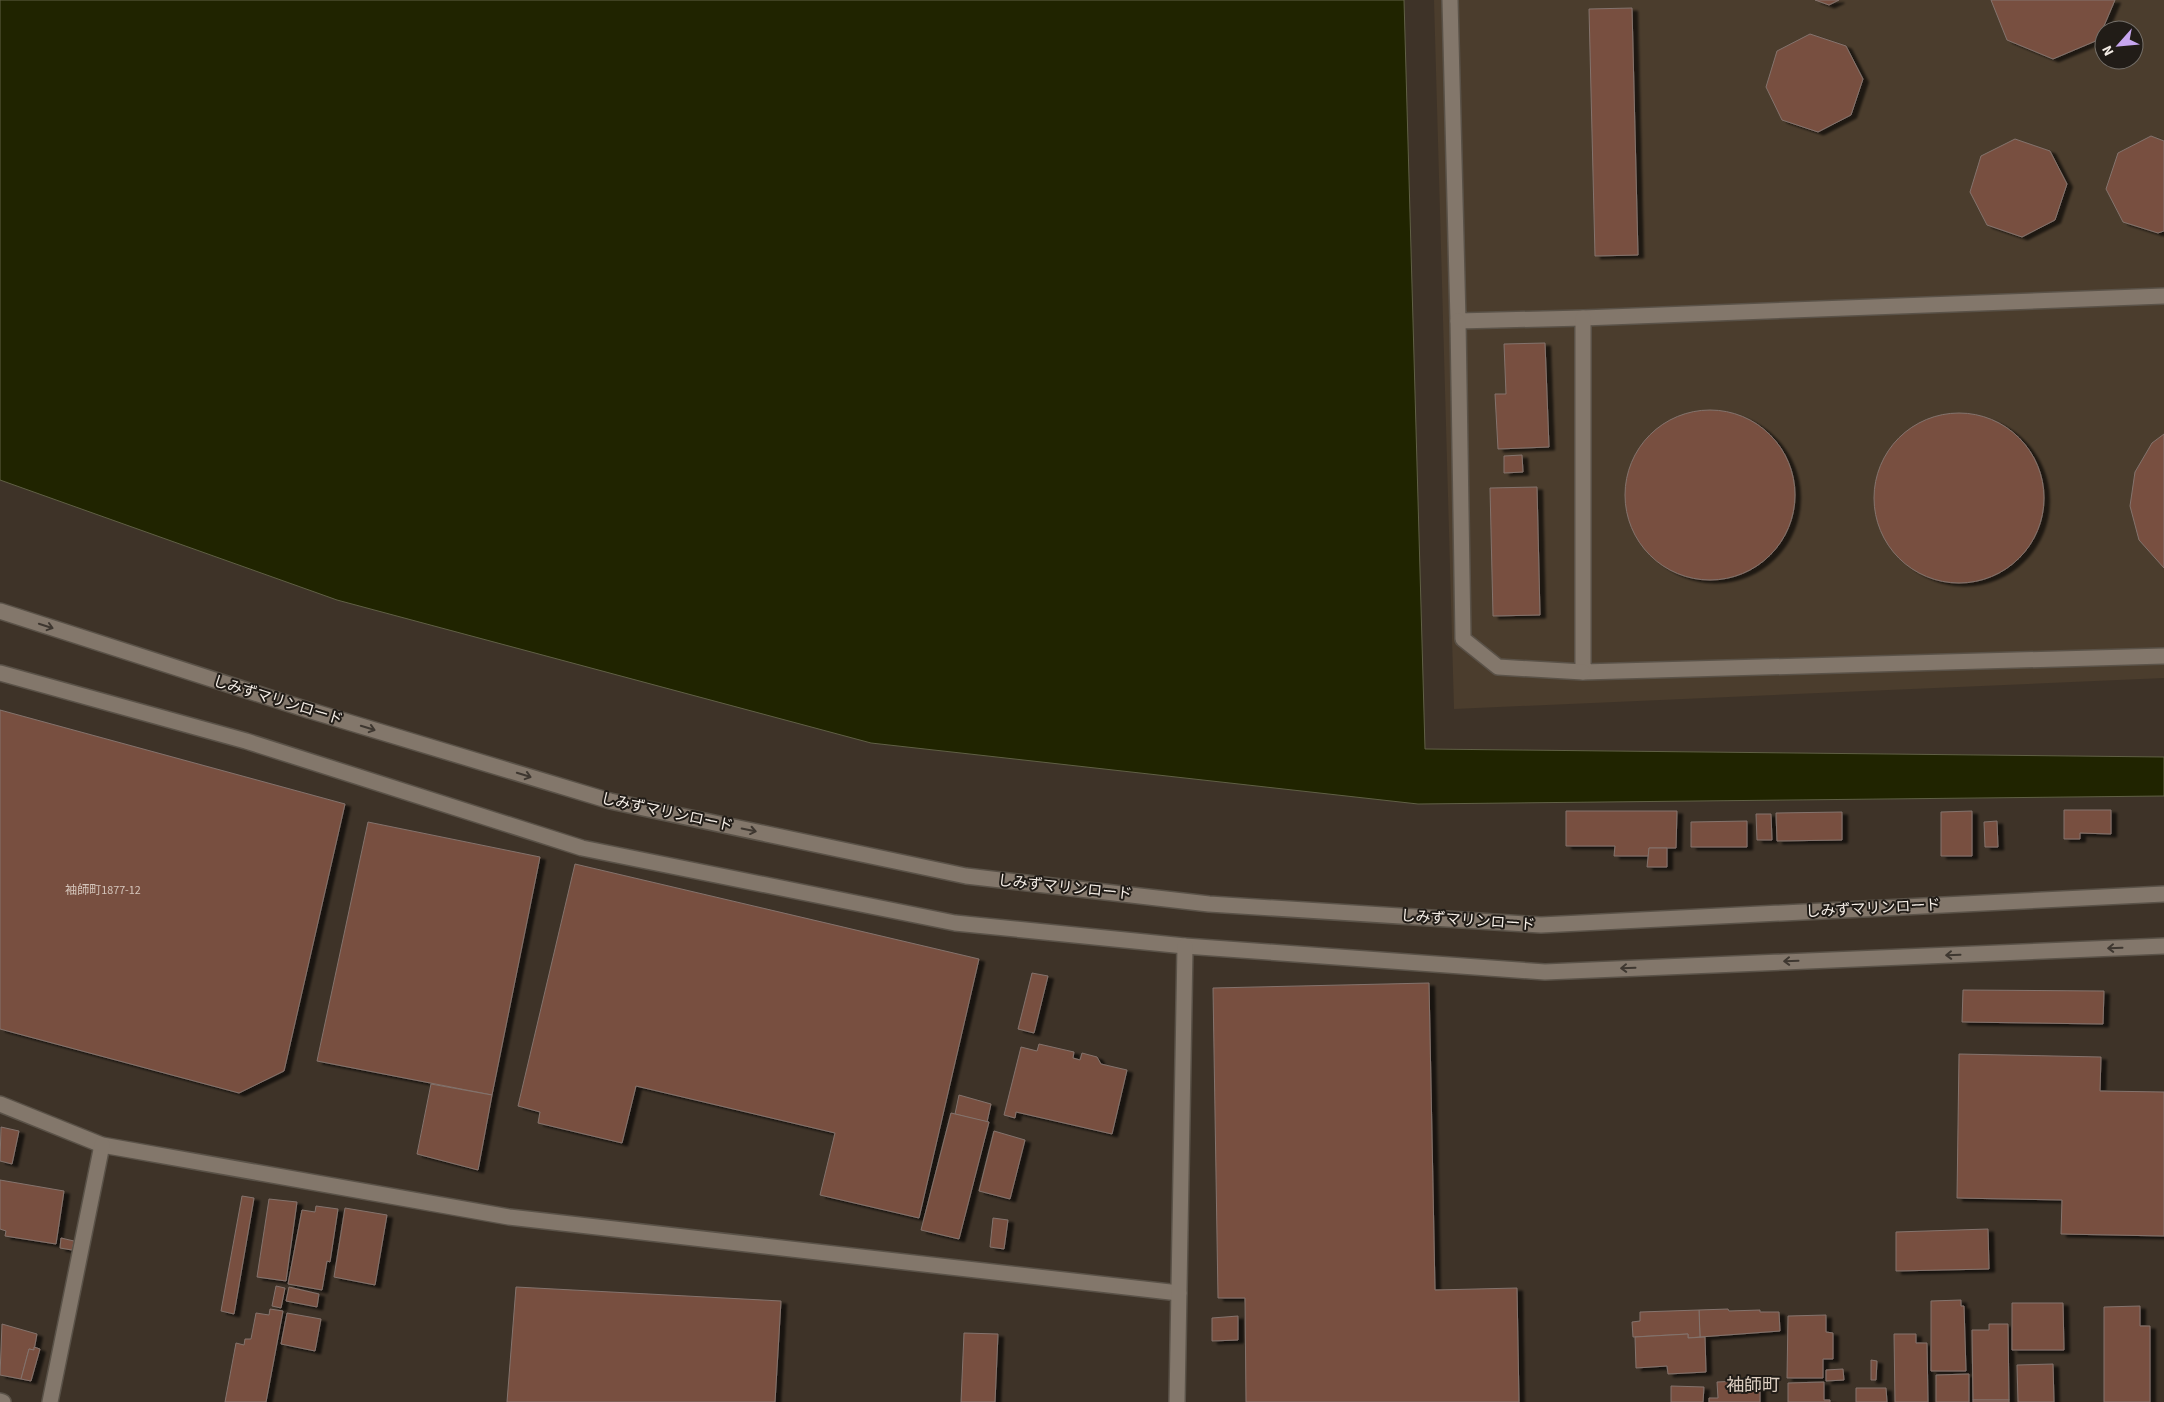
<svg xmlns="http://www.w3.org/2000/svg" width="2164" height="1402" font-family="'Source Sans 3','Noto Sans JP',sans-serif">
  <style>
    .built { fill: #4b3d2d; fill-rule: evenodd }
    .water { fill: #202400; stroke: #606045 }
    .building { fill: #785040; stroke: #84736d; filter: url(#shadow) }
    .lines { fill: none; stroke-linecap: round; stroke-linejoin: round }
    .minor-casing { stroke: #5a5248; stroke-width: 18 }
    .minor { stroke: #83776b; stroke-width: 15 }
    .oneway { stroke: #3e3730 }
    .labels { text-anchor: middle; stroke-width: 4; stroke-linejoin: round; paint-order: stroke }
    .number-label { font-size: 12px; fill: #d5c6bc }
    .street-label { font-size: 15px; fill: #f4ede6; stroke: #211c17 }
    .quarter-label { font-size: 18px; fill: #dccec1; stroke: #211c17 }
  </style>
  <defs>
    <filter id="shadow"><feDropShadow dx="5.5" dy="3" stdDeviation="1" flood-color="#0009"/></filter>
  </defs>
  <rect width="100%" height="100%" fill="#3e3328"/>
  <!-- built -->
  <path class="built" d="M1434 0H2164V678L1454 709ZM2104 30H2134V60H2104Z"/>
  <!-- water -->
  <path class="water" d="M0 0H1404L1425 749 2164 757V796L1418 804 871 743 337 600 0 480Z"/>
  <!-- building -->
  <g class="building">
    <path d="M1815 0H1839L1829 5Z"/>
    <path d="M1991 0H2115L2098 40 2053 59 2007 40Z"/>
    <path d="M1632 8 1638 255 1595 256 1589 9Z"/>
    <path d="M1810 34 1846 46 1863 79 1851 115 1818 132 1782 120 1766 87 1777 51Z"/>
    <path d="M2151 136 2164 141V231L2158 233 2123 222 2106 189 2118 153Z"/>
    <path d="M2015 139 2050 151 2067 184 2055 220 2022 237 1987 225 1970 192 1981 156Z"/>
    <path d="M1545 343 1549 447 1498 449 1495 394H1506L1504 344Z"/>
    <circle cx="1710" cy="495" r="85"/>
    <circle cx="1959" cy="498" r="85"/>
    <path d="M2164 434V568L2139 540 2130 506 2135 472 2152 443Z"/>
    <path d="M1522 455 1523 472 1504 473V456Z"/>
    <path d="M1537 487 1540 615 1493 616 1490 488Z"/>
    <path d="M0 710 345 804 284 1071 239 1093 0 1029Z"/>
    <path d="M2064 810H2111V834L2080 833V839H2064Z"/>
    <path d="M1566 811H1677L1676 848H1649V856H1614L1615 846H1566Z"/>
    <path d="M1972 811V856H1941V812Z"/>
    <path d="M1842 812V840L1777 841 1776 813Z"/>
    <path d="M1756 814H1771L1772 840H1757Z"/>
    <path d="M1747 821V847H1691V822Z"/>
    <path d="M1997 821 1998 847H1985L1984 822Z"/>
    <path d="M368 822 540 857 492 1095 317 1061Z"/>
    <path d="M1649 848H1667V867H1647Z"/>
    <path d="M575 864 979 959 919 1218 820 1195 835 1133 636 1086 622 1143 538 1123 540 1112 518 1106Z"/>
    <path d="M1032 973 1048 976 1034 1033 1018 1029Z"/>
    <path d="M1429 983 1435 1290 1517 1288 1519 1402H1246L1245 1298H1218L1213 988Z"/>
    <path d="M1963 990 2104 991 2103 1024 1962 1022Z"/>
    <path d="M1039 1044 1074 1052 1073 1058 1080 1060 1082 1053 1097 1057 1101 1064 1127 1070 1112 1134 1016 1112 1015 1118 1004 1115 1021 1047 1037 1051Z"/>
    <path d="M1959 1054 2101 1057 2100 1091 2164 1092V1236L2061 1234 2062 1200 1957 1198Z"/>
    <path d="M431 1084 492 1095 478 1170 417 1154Z"/>
    <path d="M959 1095 991 1104 987 1122 955 1114Z"/>
    <path d="M951 1113 989 1122 959 1239 921 1230Z"/>
    <path d="M1 1127 19 1131 12 1164 0 1161Z"/>
    <path d="M994 1131 1025 1140 1010 1199 979 1191Z"/>
    <path d="M0 1180 64 1191 56 1244 5 1236 6 1231 0 1229Z"/>
    <path d="M242 1196 254 1198 234 1314 221 1311Z"/>
    <path d="M269 1199 297 1202 286 1281 257 1277Z"/>
    <path d="M316 1206 338 1209 330 1262 327 1261 322 1290 288 1284 302 1210 315 1212Z"/>
    <path d="M345 1208 387 1215 375 1285 334 1277Z"/>
    <path d="M993 1218 1008 1220 1004 1249 990 1247Z"/>
    <path d="M1988 1229 1989 1269 1896 1271V1232Z"/>
    <path d="M61 1238 74 1241 72 1250 60 1248Z"/>
    <path d="M276 1286 285 1288 281 1308 272 1306Z"/>
    <path d="M289 1287 319 1294 317 1307 286 1301Z"/>
    <path d="M516 1287 781 1301 775 1402H507Z"/>
    <path d="M1961 1300V1306H1964L1966 1371H1931V1301Z"/>
    <path d="M2012 1303H2063L2064 1350H2012Z"/>
    <path d="M2140 1306V1326H2150V1402H2104V1307Z"/>
    <path d="M270 1309 283 1311 266 1402H225L236 1343 244 1345 245 1339H251L256 1313 269 1315Z"/>
    <path d="M1728 1309 1729 1311 1760 1310V1312H1779L1780 1331 1700 1337 1699 1310Z"/>
    <path d="M1699 1310 1700 1337 1688 1338V1334L1633 1337 1632 1322 1640 1321V1312Z"/>
    <path d="M287 1313 321 1319 315 1351 281 1344Z"/>
    <path d="M1826 1315V1332L1833 1333V1359H1823V1378H1787L1788 1316Z"/>
    <path d="M1238 1316V1340L1212 1341V1318Z"/>
    <path d="M2 1324 37 1334 34 1350 29 1349 21 1379 0 1375Z"/>
    <path d="M1989 1324H2008L2009 1400H1973L1972 1330H1989Z"/>
    <path d="M964 1333 998 1334 995 1402H961Z"/>
    <path d="M1688 1334V1338L1705 1337 1706 1372 1668 1374 1667 1366 1636 1368 1635 1337Z"/>
    <path d="M1894 1334H1916V1343H1927L1928 1402H1895Z"/>
    <path d="M34 1347 40 1349 31 1381 21 1379 29 1349 34 1350Z"/>
    <path d="M1871 1360 1877 1361 1876 1380H1871Z"/>
    <path d="M2053 1364 2054 1402H2018L2017 1365Z"/>
    <path d="M1843 1369 1844 1380 1826 1381V1370Z"/>
    <path d="M1969 1374V1402H1936V1375Z"/>
    <path d="M1760 1380V1402H1709V1398H1718L1717 1382Z"/>
    <path d="M1824 1382V1400H1830V1402H1788V1383Z"/>
    <path d="M1671 1386 1704 1387 1703 1402H1671Z"/>
    <path d="M1856 1388H1886L1887 1402H1856Z"/>
    <rect x="1973" y="1400" width="36" height="2"/>
  </g>
  <g class="lines">
    <defs>
      <g id="minor">
        <path d="M1450 0 1458 321 1583 318 2164 296"/>
        <path d="M1583 318V672L2164 656"/>
        <path d="M1458 321 1463 639 1498 667 1583 672"/>
        <path d="M0 611 308 710 610 801 966 876 1209 904 1541 925 2164 894"/>
        <path d="M0 673 246 741 582 848 955 923 1185 946 1545 972 2164 946"/>
        <path d="M0 1104 102 1145 509 1217 1179 1293"/>
        <path d="M0 1401 3 1402"/>
        <path d="M50 1402 102 1145"/>
        <path d="M1177 1402 1185 946"/>
      </g>
    </defs>
    <!-- minor casing -->
    <use href="#minor" class="minor-casing"/>
    <!-- minor -->
    <use href="#minor" class="minor"/>
  </g>
  <!-- one-way arrows -->
  <defs><path id="oneway-shaft" d="M-6 0H5M1.5-3L5.5 0L1.5 3" fill="none" stroke-width="1.6" stroke-linecap="round" stroke-linejoin="round" transform="scale(1.25)"/></defs>
  <g class="oneway">
    <use href="#oneway-shaft" transform="translate(46 626) rotate(18)"/>
    <use href="#oneway-shaft" transform="translate(368 728) rotate(17)"/>
    <use href="#oneway-shaft" transform="translate(524 775) rotate(17)"/>
    <use href="#oneway-shaft" transform="translate(749 830) rotate(12)"/>
    <use href="#oneway-shaft" transform="translate(2115 948) rotate(178)"/>
    <use href="#oneway-shaft" transform="translate(1953 955) rotate(178)"/>
    <use href="#oneway-shaft" transform="translate(1791 961) rotate(178)"/>
    <use href="#oneway-shaft" transform="translate(1628 968) rotate(178)"/>
  </g>
  <g class="labels">
    <!-- number labels -->
    <g class="number-label">
      <text x="103" y="894">袖師町1877-12</text>
    </g>
    <!-- street labels -->
    <g class="street-label">
      <text transform="translate(278 700) rotate(17)" y="5">しみずマリンロード</text>
      <text transform="translate(667 812) rotate(12)" y="5">しみずマリンロード</text>
      <text transform="translate(1065 887) rotate(6)" y="5">しみずマリンロード</text>
      <text transform="translate(1873 908) rotate(-3)" y="5">しみずマリンロード</text>
      <text transform="translate(1468 920) rotate(4)" y="5">しみずマリンロード</text>
    </g>
    <!-- quarter labels -->
    <g class="quarter-label">
      <text x="1753" y="1391">袖師町</text>
    </g>
  </g>
  <!-- north arrow -->
  <g transform="translate(2119 45) rotate(243)"><circle r="24" fill="#211c17" stroke="#75706a"/>
  <path d="M0-4L9 19L0 12L-9 19Z" fill="#c7a6ef"/>
  <text y="-8" font-size="14" font-weight="bold" text-anchor="middle" fill="#f4ede6">N</text>
  </g>
</svg>
